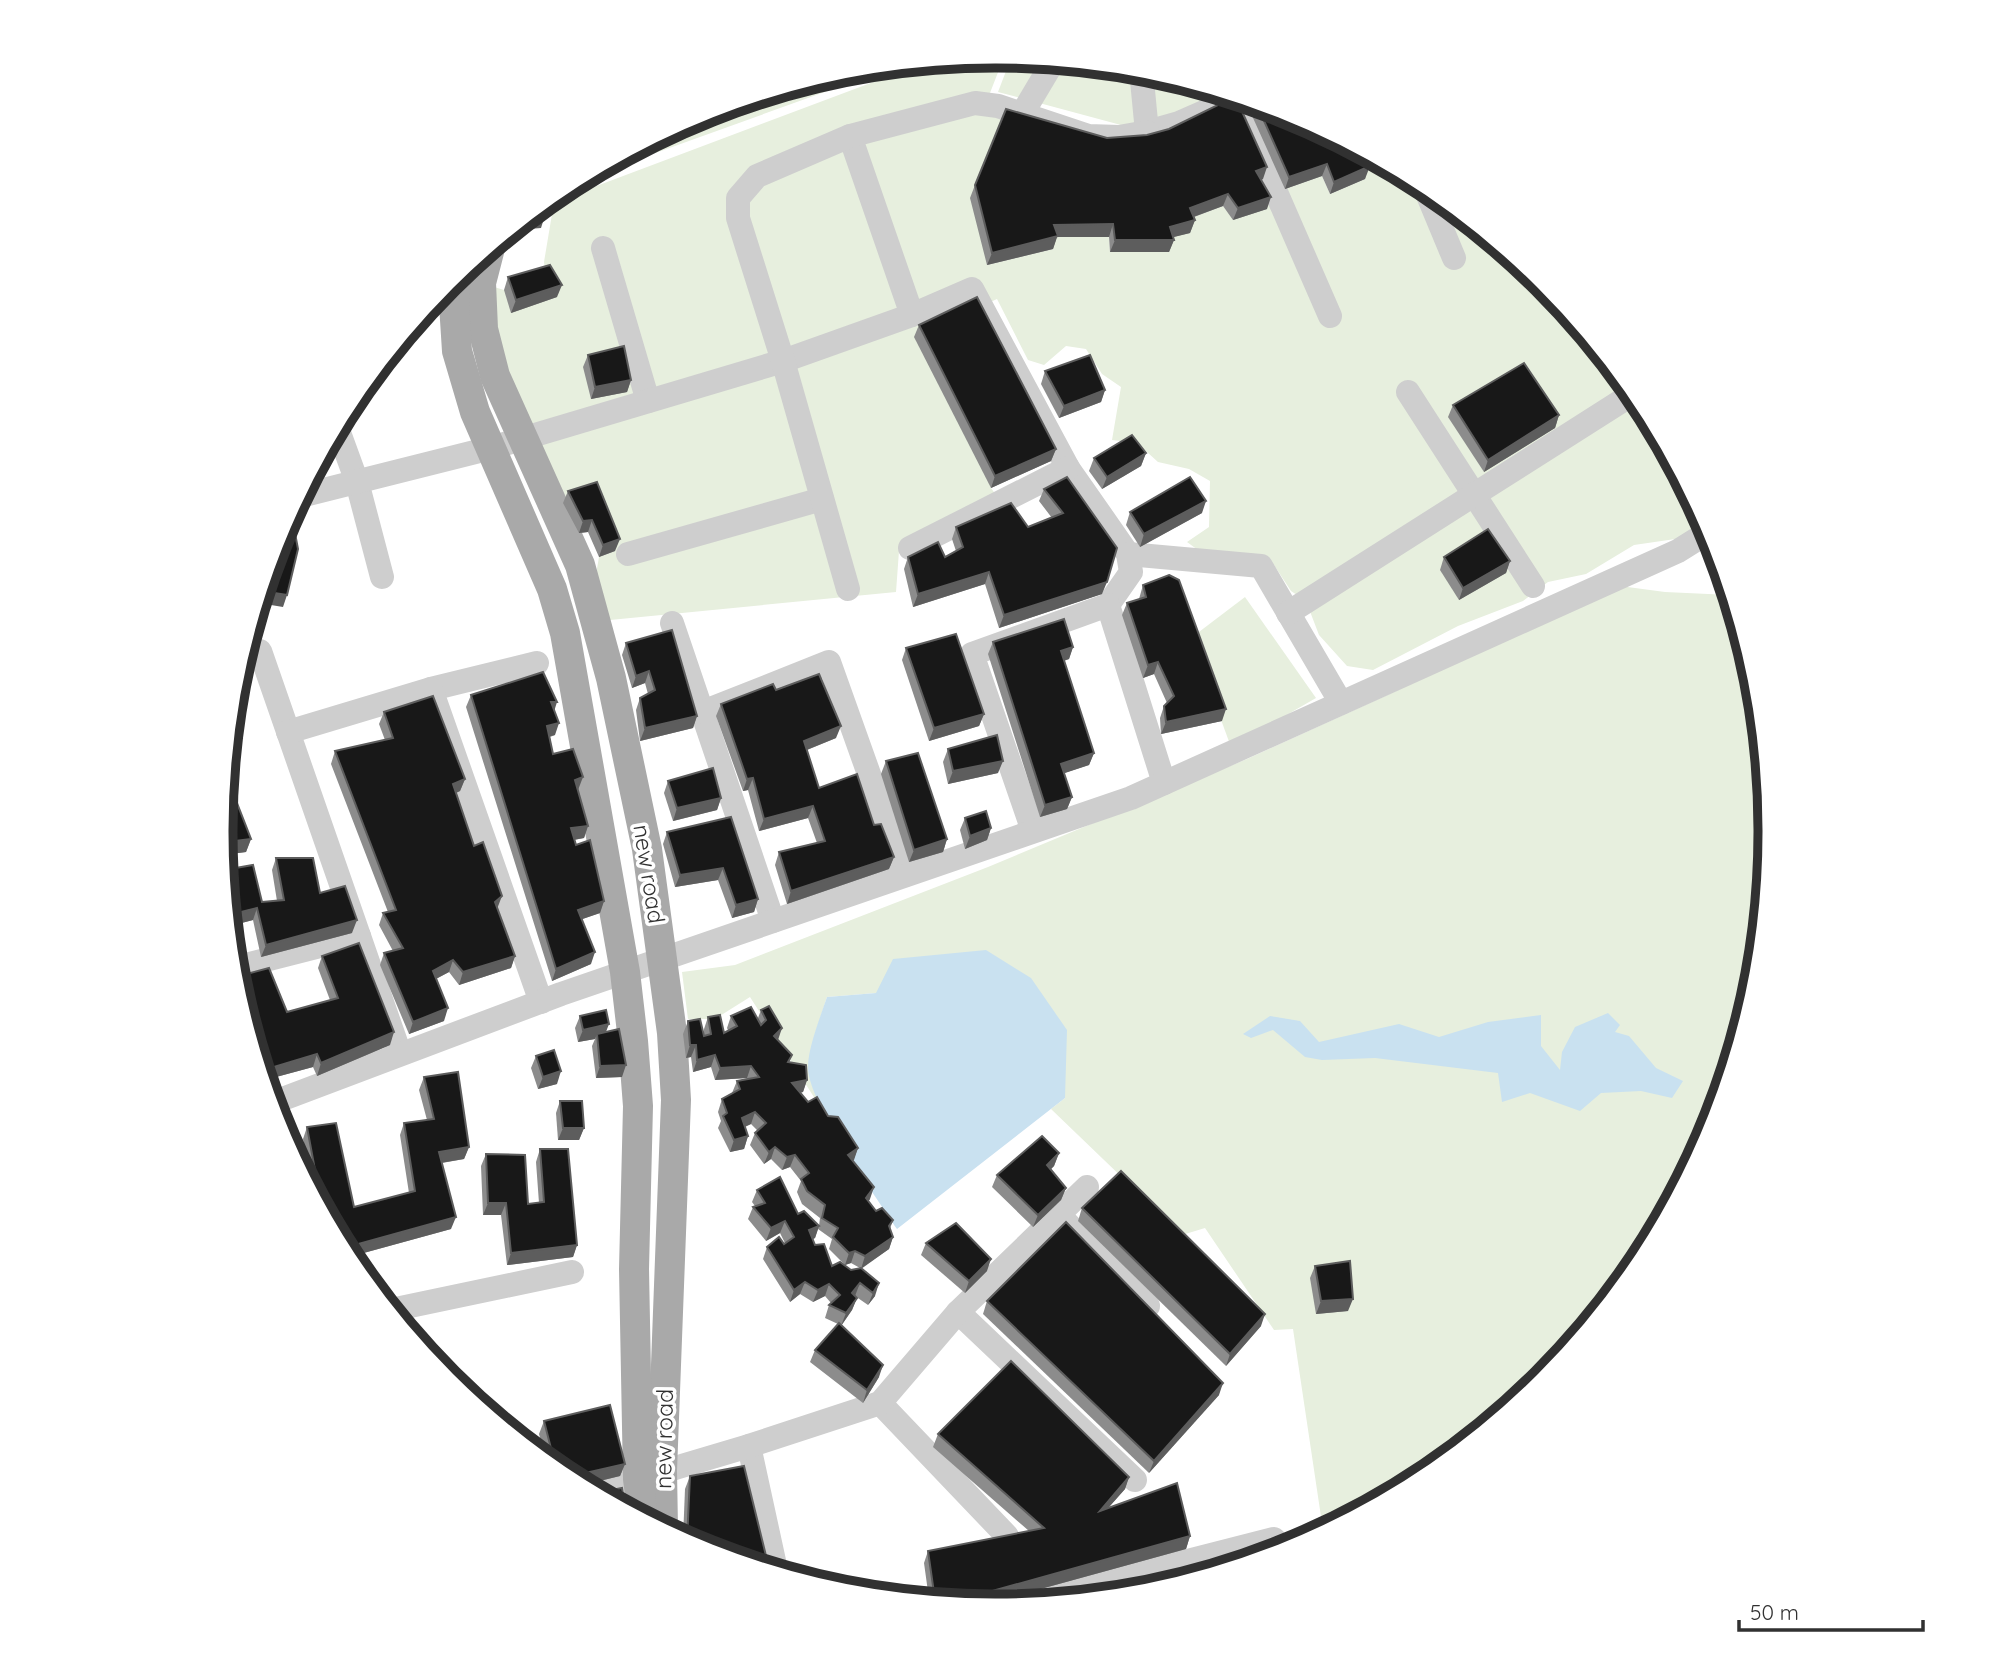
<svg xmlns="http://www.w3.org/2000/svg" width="1991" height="1662" font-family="Quicksand,sans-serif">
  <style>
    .green { fill: #e7efde }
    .water { fill: #c9e1f0 }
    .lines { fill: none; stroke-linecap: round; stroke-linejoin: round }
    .minor { stroke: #cecece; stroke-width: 24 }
    .major { stroke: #a9a9a9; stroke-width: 30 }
    .wall { fill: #8c8c8c; fill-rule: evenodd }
    .shaded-wall { fill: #5d5d5d }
    .building { fill: #181818; stroke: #5d5d5d; stroke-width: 2 }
    .labels { text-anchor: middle; stroke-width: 7; stroke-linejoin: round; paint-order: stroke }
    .street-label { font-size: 23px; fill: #313131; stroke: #fff }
    .rim { fill: none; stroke: #313131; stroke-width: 9 }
  </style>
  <rect width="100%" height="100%" fill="#fff"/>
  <!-- green -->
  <g class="green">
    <path d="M996 56 1004 57 988 98 1006 108 987 265 1053 249 1049 237H1109L1110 252 1166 239 1185 220 1223 206 1234 220 1252 183 1285 189 1322 176 1330 194 1365 179 1360 166 1376 160 1426 187 1544 283 1640 401 1706 524 1689 537 1634 545 1586 574 1548 582 1523 601 1458 626 1373 670 1347 666 1319 635 1306 601 1291 591 1274 565 1202 553 1187 542 1209 527 1210 481 1189 469 1158 462 1137 443 1112 440 1121 387 1102 374 1086 349 1066 346 1044 365 1028 360 997 299 973 310 991 488 1001 502 899 551 896 592 610 620 595 580 599 557 615 551 563 503 520 421 481 283 504 290 546 277 544 262 554 202 924 63Z"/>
    <path d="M1011 58 1147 71 1236 98 1147 132 998 92Z"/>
    <path d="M897 66 611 169 609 163 699 115 845 71Z"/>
    <path d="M1605 584 1665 592 1730 595 1756 680 1770 831 1756 983 1711 1128 1640 1262 1543 1379 1426 1476 1323 1530 1293 1329 1274 1330 1205 1228 1182 1235 1051 1109 1065 1098 876 993 827 997 815 1034 808 1069 819 1105 750 997 715 1019H688L682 972 735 965 988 867 1247 759 1394 692Z"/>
    <path d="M1245 597 1316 698 1231 747 1191 638Z"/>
  </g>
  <!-- water -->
  <g class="water">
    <path d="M986 950 1031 978 1067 1030 1065 1098 897 1229C875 1195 810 1105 808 1069 807 1050 821 1015 827 997L876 993 893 959Z"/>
    <path d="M1608 1013 1620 1025 1615 1032 1629 1036 1656 1068 1683 1081 1672 1098 1641 1091 1601 1093 1580 1111 1530 1093 1502 1102 1498 1073 1375 1058 1322 1060 1305 1057 1273 1030 1251 1038 1243 1034 1270 1016 1300 1021 1319 1042 1399 1024 1439 1037 1488 1022 1541 1015V1046L1560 1070 1562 1052 1575 1027Z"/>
  </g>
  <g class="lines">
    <!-- minor -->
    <g class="minor">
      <path d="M1141 70 1147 132 1179 123 1236 98"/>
      <path d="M1235 98 1330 316"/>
      <path d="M1022 114 1053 62"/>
      <path d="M1424 186 1454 258"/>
      <path d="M603 248 648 401"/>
      <path d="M912 315 972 289 1068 468 1128 554 1131 572 1108 605"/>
      <path d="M1408 392 1533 586"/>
      <path d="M337 427 357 482 382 577"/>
      <path d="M300 496 491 448 783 361 912 315 850 136"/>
      <path d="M910 548 1068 468"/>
      <path d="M628 554 822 499"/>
      <path d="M1128 554 1261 566 1341 703"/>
      <path d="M848 589 783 361 738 218V198L757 176 850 136 975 103 998 106 1088 136 1119 137 1147 132"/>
      <path d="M1288 613 1634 393"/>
      <path d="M672 623 773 921"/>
      <path d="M243 654 260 651 400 1054"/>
      <path d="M431 689 537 663"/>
      <path d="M703 712 829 662 905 875"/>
      <path d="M288 732 431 689 541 1002"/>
      <path d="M1033 831 972 654 1108 605 1164 783"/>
      <path d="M234 968 359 936"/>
      <path d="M272 1103 561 994 1131 798 1678 551 1710 531"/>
      <path d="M1058 1214 1148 1306"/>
      <path d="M391 1310 572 1272"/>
      <path d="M958 1312 1135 1480"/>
      <path d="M880 1403 1007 1536"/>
      <path d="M749 1446 776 1570"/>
      <path d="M591 1490 638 1479 749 1446 880 1403 958 1312 1087 1187"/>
      <path d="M1020 1604 1274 1539"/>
    </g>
    <!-- major -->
    <g class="major">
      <path d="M490 248 481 283 483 329 495 376 580 565 611 678 647 849 672 1033 676 1100 662 1471 663 1528"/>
      <path d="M456 276 454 304 457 351 475 412 552 589 565 633 625 972 633 1041 638 1106 634 1269 638 1479 643 1517"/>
    </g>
  </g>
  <!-- wall -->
  <g class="wall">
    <path d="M1251 103 1292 115 1376 160 1368 163 1365 179 1330 194 1322 176 1285 189 1249 109Z"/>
    <path d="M1107 138 1263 179 1261 180 1267 209 1233 220 1223 206 1194 217 1195 220 1190 233 1173 237 1174 240 1169 252H1110L1109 237H1057L1053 249 987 265 970 198 975 185Z"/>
    <path d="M508 277 557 297 511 313 504 290Z"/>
    <path d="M919 325 1056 449 1051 461 991 488 914 337Z"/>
    <path d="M588 355 631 380 627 392 591 399 583 367Z"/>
    <path d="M1045 371 1105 390 1101 402 1059 418 1041 384Z"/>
    <path d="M1453 405 1559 415 1555 428 1484 472 1448 417Z"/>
    <path d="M1146 453 1141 466 1102 489 1089 471 1094 458Z"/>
    <path d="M1067 477 1102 594 999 628 985 584 913 607 904 569 908 557H945L956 551 952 539 956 527H1028L1052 518 1039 501 1044 489Z"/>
    <path d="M597 482 615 551 599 557 588 532 579 533 563 503 568 491Z"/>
    <path d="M1130 512 1202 513 1140 547 1126 525Z"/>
    <path d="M1444 557 1510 561 1506 573 1459 600 1440 570Z"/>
    <path d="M1143 585 1222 721 1161 734 1160 718 1164 706 1167 703 1154 674 1143 678 1122 615 1127 603 1139 599Z"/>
    <path d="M993 642 1073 647 1069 659 1064 661 1094 753 1089 765 1064 773 1072 797 1067 809 1040 817 988 654Z"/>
    <path d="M626 643 697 716 693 728 640 741 636 710 640 698 648 694 645 683 632 688 622 655Z"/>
    <path d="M906 648 984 714 979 726 929 741 902 660Z"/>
    <path d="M776 690 836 738 807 750 819 788 874 825 894 857 889 869 787 904 775 865 779 852 817 843 808 818 759 831 748 790 743 791 716 716 721 704Z"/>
    <path d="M471 695 554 710 555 735 550 737 553 754 578 790 588 826 584 838 574 840 576 845 604 901 600 913 582 919 591 964 552 981 466 707Z"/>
    <path d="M233 705 242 738 237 750 231 751 237 803 251 839 246 852 223 855 220 831Z"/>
    <path d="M384 712 465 779 460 791 456 793 474 846 515 956 511 968 459 985 449 972 436 979 444 1021 409 1034 380 965 384 953 393 951 379 925 383 913 388 912 331 764 335 751 385 740 379 724Z"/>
    <path d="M948 749 998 773 948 784 943 762Z"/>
    <path d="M886 761 947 839 943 852 909 862 881 774Z"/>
    <path d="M668 781 721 798 717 810 673 821 664 793Z"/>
    <path d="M731 817 758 899 754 912 732 918 718 880 675 887 663 844 667 832Z"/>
    <path d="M965 818 991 828 987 840 965 849 960 830Z"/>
    <path d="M276 858 320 893 352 933 261 957 253 920 230 926 224 870 262 902 277 901 272 870Z"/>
    <path d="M322 956 390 1045 317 1076 313 1067 265 1080 235 982 287 1012 330 1000 318 968Z"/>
    <path d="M761 1010 778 1040 792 1055 789 1062 807 1080 803 1092 800 1093 808 1102 828 1116 858 1148 853 1161 870 1199 868 1201 876 1211 893 1220 890 1229 893 1237 889 1249 861 1268 875 1296 868 1305 855 1296 857 1298 852 1310 841 1326 879 1377 863 1403 810 1362 815 1350 838 1324 825 1318 829 1305 831 1303 825 1296 813 1302 800 1294 790 1302 763 1259 767 1247 785 1243 780 1233 766 1241 748 1219 753 1207 755 1206 752 1202 757 1190 819 1226 820 1218 802 1204 797 1192 801 1181 790 1167 782 1170 771 1159 764 1164 750 1145 755 1133 758 1131 751 1124 745 1127 748 1136 744 1149 730 1152 718 1128 721 1121 718 1112 722 1099 732 1093 737 1081 747 1078 715 1080 711 1067 693 1072 691 1057 686 1058 683 1034 688 1021 704 1036V1029L708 1017 724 1033 728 1030 727 1028 731 1016 758 1018ZM818 1229 832 1239 829 1249 845 1265 851 1263 860 1268 851 1270 832 1266 815 1245 813 1239 815 1238Z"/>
    <path d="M580 1016 606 1032 622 1077 596 1078 592 1046 595 1039 578 1042 575 1028Z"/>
    <path d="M536 1056 557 1084 538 1089 531 1068Z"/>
    <path d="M424 1077 469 1147 464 1159 442 1163 451 1229 349 1257 312 1188 303 1139 307 1127 354 1207 409 1193 400 1135 404 1123 427 1120 419 1090Z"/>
    <path d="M560 1101 584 1128 579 1140H558L556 1113Z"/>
    <path d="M540 1149 577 1245 573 1257 507 1265 501 1215H483L481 1166 486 1154 528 1204 539 1203 536 1162Z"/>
    <path d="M1059 1153 1054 1166 1050 1170 1066 1188 1061 1200 1033 1227 992 1187 997 1175Z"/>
    <path d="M1082 1208 1261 1326 1226 1366 1078 1221Z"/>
    <path d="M926 1243 987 1271 965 1293 921 1255Z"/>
    <path d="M1315 1266 1348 1311 1316 1314 1310 1278Z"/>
    <path d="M987 1301 1219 1395 1149 1473 983 1314Z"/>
    <path d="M544 1421 625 1464 620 1476 583 1485 565 1475 546 1460 539 1434Z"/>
    <path d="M938 1434 1129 1477 1125 1489 1108 1508 1190 1536 1186 1549 982 1605 929 1599 924 1563 928 1551 1029 1531 933 1447Z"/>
    <path d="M690 1476 699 1547 683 1539 685 1489Z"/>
    <path d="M1266 1555 1217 1570 1220 1560Z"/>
  </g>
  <!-- shaded-wall -->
  <g class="shaded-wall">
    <path d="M1364 154 1376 160 1360 166Z"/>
    <path d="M1327 164 1322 176 1285 189 1289 177Z"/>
    <path d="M1370 166 1365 179 1330 194 1334 182Z"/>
    <path d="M1267 167 1263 179 1252 183 1256 171Z"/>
    <path d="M1228 194 1223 206 1185 220 1190 208Z"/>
    <path d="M1271 197 1267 209 1233 220 1238 208Z"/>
    <path d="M545 215 541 228 516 230 517 226 528 217Z"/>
    <path d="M1195 220 1190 233 1166 239 1170 227Z"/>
    <path d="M1113 224 1109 237H1057L1053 249 987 265 992 253 1054 225Z"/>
    <path d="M1115 240H1174L1169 252H1110Z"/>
    <path d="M562 285 557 297 511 313 516 300Z"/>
    <path d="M631 380 627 392 591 399 595 387Z"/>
    <path d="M1105 390 1101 402 1059 418 1064 406Z"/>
    <path d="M1559 415 1555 428 1484 472 1488 460Z"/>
    <path d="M1056 449 1051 461 991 488 995 476Z"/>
    <path d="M1146 453 1141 466 1102 489 1107 477Z"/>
    <path d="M1206 501 1202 513 1140 547 1144 534Z"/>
    <path d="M592 520 588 532 579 533 583 521Z"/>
    <path d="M620 539 615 551 599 557 603 545Z"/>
    <path d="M1510 561 1506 573 1459 600 1463 588Z"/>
    <path d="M989 572 985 584 913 607 918 594Z"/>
    <path d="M1107 582 1102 594 999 628 1004 615Z"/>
    <path d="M262 591 287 595 283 607 259 603Z"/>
    <path d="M1073 647 1069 659 1056 663 1061 651Z"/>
    <path d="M1158 662 1154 674 1143 678 1148 665Z"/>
    <path d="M649 671 645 683 632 688 636 676Z"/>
    <path d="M236 678H240L235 690H234Z"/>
    <path d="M551 702H557L553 715Z"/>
    <path d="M1226 709 1222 721 1161 734 1166 722Z"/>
    <path d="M984 714 979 726 929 741 934 728Z"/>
    <path d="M697 716 693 728 640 741 645 728Z"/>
    <path d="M559 723 555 735 543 738 547 726Z"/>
    <path d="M841 726 836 738 799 753 804 741Z"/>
    <path d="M242 738 237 750 228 751 230 739Z"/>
    <path d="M1094 753 1089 765 1056 776 1061 764Z"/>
    <path d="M1003 761 998 773 948 784 953 771Z"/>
    <path d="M583 777 578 790 575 780Z"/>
    <path d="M753 778 748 790 743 791 747 779Z"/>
    <path d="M465 779 460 791 449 796 453 784Z"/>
    <path d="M1072 797 1067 809 1040 817 1045 805Z"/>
    <path d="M721 798 717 810 673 821 677 808Z"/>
    <path d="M813 806 808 818 759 831 764 819Z"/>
    <path d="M588 826 584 838 567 841 571 828Z"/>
    <path d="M991 828 987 840 965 849 970 836Z"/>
    <path d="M251 839 246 852 223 855 227 842Z"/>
    <path d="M947 839 943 852 909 862 914 850Z"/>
    <path d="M894 857 889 869 787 904 791 891Z"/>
    <path d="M723 868 718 880 675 887 680 875Z"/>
    <path d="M502 896 497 909 495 902Z"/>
    <path d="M758 899 754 912 732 918 736 905Z"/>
    <path d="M604 901 600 913 574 922 578 910Z"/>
    <path d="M257 908 253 920 230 926 229 915Z"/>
    <path d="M357 920 352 933 261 957 266 945Z"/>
    <path d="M595 952 591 964 552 981 556 969Z"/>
    <path d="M515 956 511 968 459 985 463 972Z"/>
    <path d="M453 960 449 972 428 983 433 971Z"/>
    <path d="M448 1008 444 1021 409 1034 413 1022Z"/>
    <path d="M609 1024 604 1037 597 1034 595 1039 578 1042 583 1030Z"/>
    <path d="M782 1028 778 1040 774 1036Z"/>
    <path d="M394 1032 390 1045 317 1076 321 1063Z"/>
    <path d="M690 1045H696L691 1057 686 1058Z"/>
    <path d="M317 1054 313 1067 265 1080 263 1073 264 1070Z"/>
    <path d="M715 1055 711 1067 693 1072 697 1060Z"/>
    <path d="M626 1065 622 1077 596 1078 600 1066Z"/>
    <path d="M751 1066 747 1078 715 1080 720 1068Z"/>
    <path d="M561 1071 557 1084 538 1089 543 1077Z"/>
    <path d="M807 1080 803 1092 787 1095 792 1083Z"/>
    <path d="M755 1112 751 1124 737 1130 742 1118Z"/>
    <path d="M563 1128H584L579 1140H558Z"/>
    <path d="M748 1136 744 1149 730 1152 734 1140Z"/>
    <path d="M469 1147 464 1159 434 1164 439 1152Z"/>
    <path d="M775 1147 771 1159 764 1164 769 1152Z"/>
    <path d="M858 1148 854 1160 844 1168 848 1155Z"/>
    <path d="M1059 1153 1054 1166 1042 1178 1047 1165Z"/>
    <path d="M795 1155 790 1167 782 1170 787 1157Z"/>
    <path d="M874 1187 870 1199 862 1211 866 1198Z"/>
    <path d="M1066 1188 1061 1200 1033 1227 1038 1215Z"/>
    <path d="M488 1203H506L501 1215H483Z"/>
    <path d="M456 1217 451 1229 349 1257 344 1248Z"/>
    <path d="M785 1221 780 1233 766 1241 771 1228Z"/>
    <path d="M819 1226 815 1238 804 1243 809 1230Z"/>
    <path d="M893 1237 889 1249 861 1269 865 1256Z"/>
    <path d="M577 1245 573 1257 507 1265 511 1253Z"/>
    <path d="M855 1251 851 1263 845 1265 849 1253Z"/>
    <path d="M991 1259 987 1271 965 1293 969 1281Z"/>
    <path d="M805 1282 800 1294 790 1302 794 1290Z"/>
    <path d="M860 1283 855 1296 847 1306 852 1293Z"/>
    <path d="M879 1283 875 1296 868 1305 873 1293Z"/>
    <path d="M829 1284 825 1296 813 1302 818 1290Z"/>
    <path d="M857 1298 852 1310 841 1326 846 1313Z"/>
    <path d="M1353 1299 1348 1311 1316 1314 1321 1301Z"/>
    <path d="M1265 1314 1261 1326 1226 1366 1230 1354Z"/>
    <path d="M883 1365 879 1377 863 1403 867 1390Z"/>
    <path d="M1223 1383 1219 1395 1149 1473 1154 1461Z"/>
    <path d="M625 1464 620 1476 583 1485 568 1477Z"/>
    <path d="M1129 1477 1125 1489 1095 1523 1100 1511Z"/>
    <path d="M1190 1536 1186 1549 982 1605 953 1602Z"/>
  </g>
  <!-- building -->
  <g class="building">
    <path d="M1234 97 1236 98 1267 167 1256 171 1271 197 1238 208 1228 194 1190 208 1195 220 1170 227 1174 240H1115L1113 224 1054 225 1058 236 992 253 975 185 1006 109 1107 138 1147 135 1169 129Z"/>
    <path d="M1257 105 1292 115 1364 154 1370 166 1334 182 1327 164 1289 177Z"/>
    <path d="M545 203V215L528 217Z"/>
    <path d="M550 265 562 285 516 300 508 277Z"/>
    <path d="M977 297 1056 449 995 476 919 325Z"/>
    <path d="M624 346 631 380 595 387 588 355Z"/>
    <path d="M1090 355 1105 390 1064 406 1045 371Z"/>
    <path d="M1524 363 1559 415 1488 460 1453 405Z"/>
    <path d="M1132 435 1146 453 1107 477 1094 458Z"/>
    <path d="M1067 477 1117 548 1107 582 1004 615 989 572 918 594 908 557 938 542 945 557 963 547 956 527 1011 503 1028 527 1063 513 1044 489Z"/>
    <path d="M1190 477 1206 501 1144 534 1130 512Z"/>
    <path d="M597 482 620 539 603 545 592 520 583 521 568 491Z"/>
    <path d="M291 512 298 549 287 595 262 591 280 534Z"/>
    <path d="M1488 529 1510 561 1463 588 1444 557Z"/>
    <path d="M1169 575 1179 580 1226 709 1166 722 1164 706 1174 696 1158 662 1148 665 1127 603 1146 597 1143 585Z"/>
    <path d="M1064 619 1073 647 1061 651 1094 753 1061 764 1072 797 1045 805 993 642Z"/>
    <path d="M672 630 697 716 645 728 640 698 655 690 649 671 636 676 626 643Z"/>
    <path d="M956 634 984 714 934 728 906 648Z"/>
    <path d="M240 664V678H236Z"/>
    <path d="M543 672 557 702H551L559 723 547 726 553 754 573 749 583 777 575 780 588 826 571 828 576 845 590 840 604 901 578 910 595 952 556 969 471 695Z"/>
    <path d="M819 674 841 726 804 741 819 788 857 774 874 825 881 824 894 857 791 891 779 852 825 841 813 806 764 819 753 778 747 779 721 704 773 684 776 690Z"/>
    <path d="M433 696 465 779 453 784 474 846 483 842 502 896 495 902 515 956 463 972 453 960 433 971 448 1008 413 1022 384 953 403 948 383 913 396 910 335 751 393 738 384 712Z"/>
    <path d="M233 705 238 706 242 738 230 739Z"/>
    <path d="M997 735 1003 761 953 771 948 749Z"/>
    <path d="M230 739 237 803 251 839 227 842 222 817Z"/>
    <path d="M918 753 947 839 914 850 886 761Z"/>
    <path d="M713 768 721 798 677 808 668 781Z"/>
    <path d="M986 811 991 828 970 836 965 818Z"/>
    <path d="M731 817 758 899 736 905 723 868 680 875 667 832Z"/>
    <path d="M276 858H313L320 893 345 886 357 920 266 945 257 908 229 915 224 870 253 865 262 902 284 900Z"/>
    <path d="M359 943 394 1032 321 1063 317 1054 264 1070 259 1060 235 977 269 968 287 1012 338 998 322 956Z"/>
    <path d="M769 1006 782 1028 774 1036 792 1055 788 1062 806 1065 807 1080 792 1083 808 1102 817 1097 828 1116 838 1117 858 1148 848 1155 874 1187 866 1198 876 1211 882 1208 893 1220 889 1226 893 1237 865 1256 855 1251 849 1253 833 1237 838 1228 822 1218 825 1205 807 1191 801 1179 809 1173 795 1155 787 1157 775 1147 769 1152 755 1133 766 1123 755 1112 742 1118 748 1136 734 1140 723 1116 727 1113 722 1099 740 1089 737 1081 759 1077 751 1066 720 1068 715 1055 697 1060 696 1045H690L688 1021 700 1019 704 1036 711 1034 708 1017 720 1015 724 1033 737 1026 731 1016 751 1007 761 1025 766 1020 761 1010Z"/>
    <path d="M606 1010 609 1024 583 1030 580 1016Z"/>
    <path d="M619 1029 626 1065 600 1066 597 1034Z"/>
    <path d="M554 1050 561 1071 543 1077 536 1056Z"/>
    <path d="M458 1072 469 1147 439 1152 456 1217 344 1248 322 1208 307 1127 336 1123 354 1207 415 1191 404 1123 434 1119 424 1077Z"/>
    <path d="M560 1101H582L584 1128H563Z"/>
    <path d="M1042 1136 1059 1153 1047 1165 1066 1188 1038 1215 997 1175Z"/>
    <path d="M540 1149H568L577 1245 511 1253 506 1203H488L486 1154 525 1155 528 1204 544 1202Z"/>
    <path d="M1121 1171 1265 1314 1230 1354 1082 1208Z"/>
    <path d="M780 1177 798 1214 804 1211 819 1226 809 1230 815 1245 824 1244 832 1266 840 1262 851 1270 861 1268 879 1283 873 1293 860 1283 852 1293 857 1298 846 1313 829 1305 840 1295 829 1284 818 1290 805 1282 794 1290 767 1247 779 1237 784 1244 794 1237 785 1221 771 1228 753 1207 765 1203 757 1190Z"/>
    <path d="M1066 1222 1223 1383 1154 1461 987 1301Z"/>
    <path d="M956 1223 991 1259 969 1281 926 1243Z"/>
    <path d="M1350 1261 1353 1299 1321 1301 1315 1266Z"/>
    <path d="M839 1323 883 1365 867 1390 815 1350Z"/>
    <path d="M1011 1361 1129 1477 1100 1511 1177 1483 1190 1536 953 1602 935 1600 928 1551 1044 1528 938 1434Z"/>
    <path d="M610 1405 625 1464 568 1477 565 1475 556 1468 544 1421Z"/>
    <path d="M744 1466 769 1568 699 1547 687 1541 690 1476Z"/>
    <path d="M622 1488 625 1508 597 1493Z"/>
    <path d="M1266 1551V1555L1222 1568 1220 1560Z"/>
  </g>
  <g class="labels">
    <!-- street labels -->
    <g class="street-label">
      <text transform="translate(649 874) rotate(81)" y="8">new road</text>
      <text transform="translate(664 1439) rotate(-89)" y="8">new road</text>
    </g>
  </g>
  <!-- crop -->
  <path d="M0 0H1991V1662H0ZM995 68H996A762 762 0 0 1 1758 830V832A762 762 0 0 1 996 1594H995A762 762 0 0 1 233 832V830A762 762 0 0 1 995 68Z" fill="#fff" fill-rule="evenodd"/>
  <path class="rim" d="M995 68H996A762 762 0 0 1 1758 830V832A762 762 0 0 1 996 1594H995A762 762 0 0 1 233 832V830A762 762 0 0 1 995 68Z"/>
  <!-- scale -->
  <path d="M1739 1620v10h184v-10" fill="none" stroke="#313131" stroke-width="3.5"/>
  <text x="1750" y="1620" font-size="21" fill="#313131" stroke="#ffffff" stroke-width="5" paint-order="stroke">50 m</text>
</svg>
